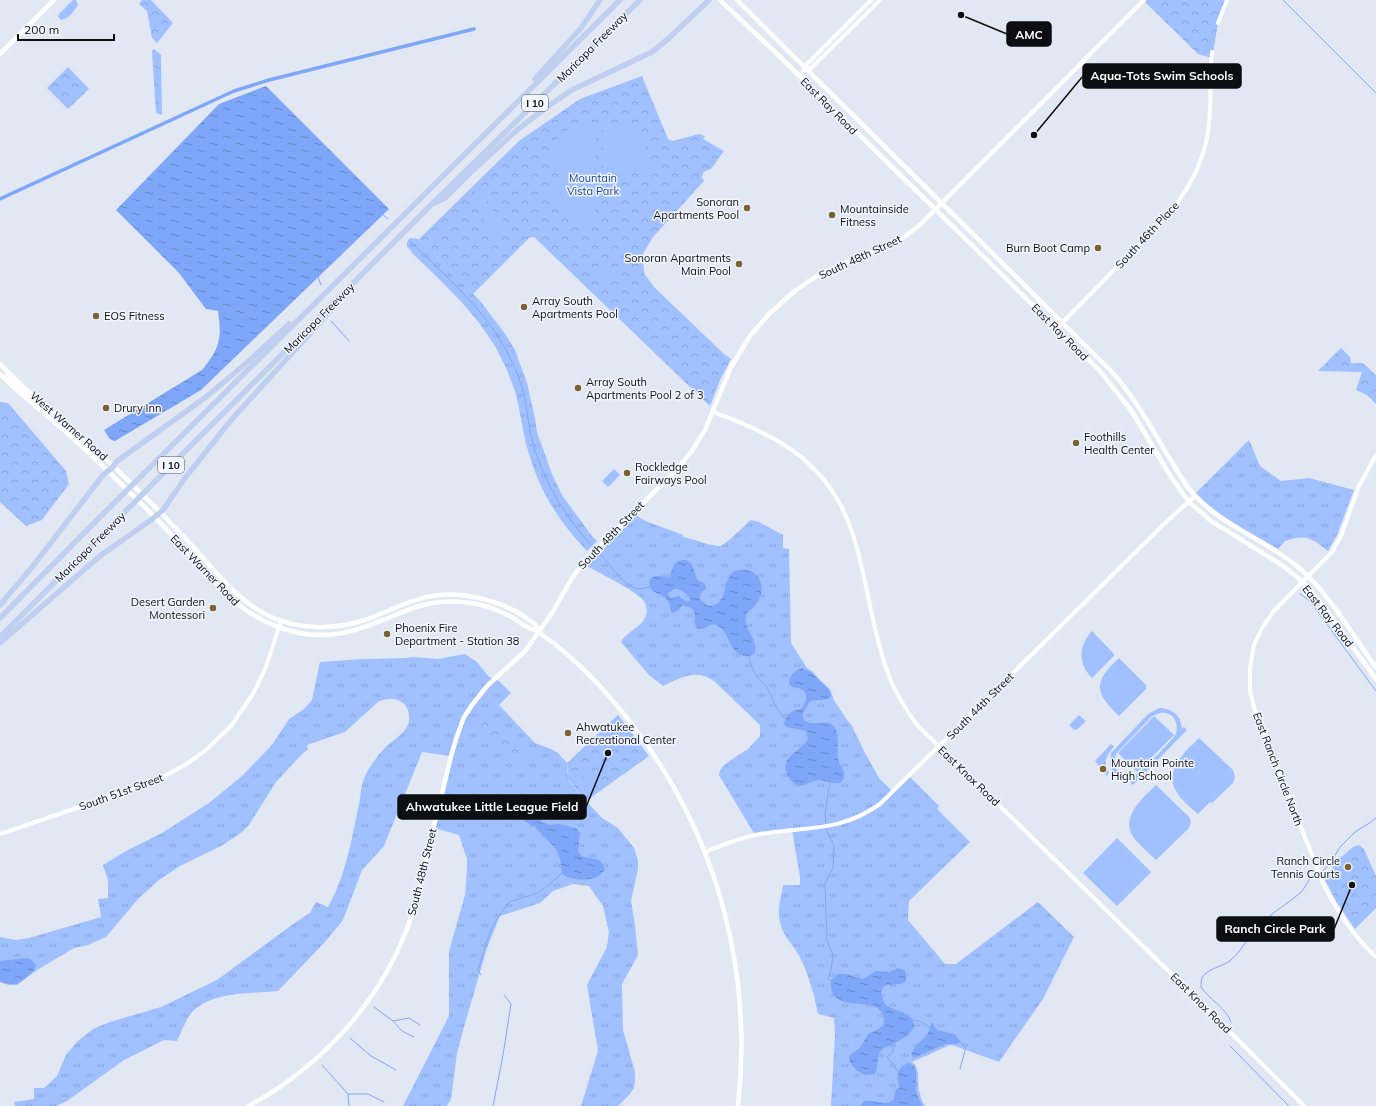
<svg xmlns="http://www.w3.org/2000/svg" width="1376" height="1106" font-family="Mulish,sans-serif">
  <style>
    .grass { fill: url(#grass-tufts) }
    .forest { fill: url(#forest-firs) }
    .park { fill: url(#park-crowns) }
    .pitch { fill: #a0c0ff; fill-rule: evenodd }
    .water { fill: url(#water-ripples); fill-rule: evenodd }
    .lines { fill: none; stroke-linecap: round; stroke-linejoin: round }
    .stream { stroke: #7fa7f9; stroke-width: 1 }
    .canal { stroke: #7fa7f9; stroke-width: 3.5 }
    .tertiary { stroke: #fff; stroke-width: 4 }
    .secondary { stroke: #fff; stroke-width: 4.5 }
    .motorway { stroke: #becfef; stroke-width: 5.5 }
    .poi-dot { fill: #7a6333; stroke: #f0f5fe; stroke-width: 1.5 }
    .labels { text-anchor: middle; stroke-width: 3; stroke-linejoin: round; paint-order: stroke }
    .shield { fill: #f0f5fe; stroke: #505358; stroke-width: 1 }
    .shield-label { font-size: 10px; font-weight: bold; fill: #0c0e11 }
    .street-label { font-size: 11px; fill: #0c0e11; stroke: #f0f5fe }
    .park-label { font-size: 11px; fill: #1a419d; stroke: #f0f5fe }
    .poi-label { font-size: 11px; fill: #0c0e11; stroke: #f0f5fe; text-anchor: start }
    .leader { fill: none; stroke: #0c0e11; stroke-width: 1.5 }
    .callout-dot { fill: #0c0e11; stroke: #f0f5fe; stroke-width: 1.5 }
    .callout { fill: #0c0e11; stroke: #0c0e11; stroke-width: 1.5 }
    .callout-label { font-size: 12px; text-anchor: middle; font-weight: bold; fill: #fff }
  </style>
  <defs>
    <pattern id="grass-tufts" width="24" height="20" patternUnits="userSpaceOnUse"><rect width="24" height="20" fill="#a0c0ff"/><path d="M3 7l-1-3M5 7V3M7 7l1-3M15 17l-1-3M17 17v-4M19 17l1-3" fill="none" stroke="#89a4da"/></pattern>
    <pattern id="forest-firs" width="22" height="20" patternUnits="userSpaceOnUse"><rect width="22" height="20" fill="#a0c0ff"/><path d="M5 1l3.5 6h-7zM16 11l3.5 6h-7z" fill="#89a4da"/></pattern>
    <pattern id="park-crowns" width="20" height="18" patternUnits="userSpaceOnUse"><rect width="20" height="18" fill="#a0c0ff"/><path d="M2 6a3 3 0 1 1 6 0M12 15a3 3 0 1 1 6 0" fill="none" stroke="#89a4da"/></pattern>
    <pattern id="water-ripples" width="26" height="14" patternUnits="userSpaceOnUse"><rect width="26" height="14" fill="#7fa7f9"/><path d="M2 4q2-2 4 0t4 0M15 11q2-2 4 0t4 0" fill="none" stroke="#6686c8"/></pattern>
  </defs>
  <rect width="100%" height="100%" fill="#e2e8f3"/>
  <!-- grass -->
  <g class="grass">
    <path d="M410 238 419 239 481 302 506 335 515 350 527 383 535 418 537 432 552 474 562 495 591 535 597 541 587 551C557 520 538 488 527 447 523 433 521 417 518 403 515 390 510 377 505 366 485 320 446 286 411 252V251L407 247V242Z"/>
    <path d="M1249 440 1260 466 1281 481 1309 478 1354 490 1337 535 1328 551C1311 538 1306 534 1285 541L1278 549C1249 532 1219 517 1196 493Z"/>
    <path d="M637 515 640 518 648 522 683 535V537C691 538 713 547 720 546 726 545 745 525 751 520L759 522 783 535V548L789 549 791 643 807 668 812 671 820 680 830 689 834 700 845 717 852 726 865 753 879 778 893 792 909 776 939 806 937 809 970 842 909 901 908 920 945 964H956L1038 902 1074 937 1043 999 999 1062 955 1046 950 1045 912 1062C921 1069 917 1080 919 1090 920 1096 922 1101 925 1106H831L835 1035 834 1018 818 1014C815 997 807 969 798 954 790 940 781 935 779 916 778 905 782 895 783 885H800V877L792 830 755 835 719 775C719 764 741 755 749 748 753 744 756 740 760 736V725L714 681C696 668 680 678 663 686L649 675 621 642C626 632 640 628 645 618 648 612 647 605 643 600 636 591 599 573 587 566Z"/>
    <path d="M465 654 477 662 489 677 499 681 511 693 499 705 535 743 551 749 558 753 567 763 568 780 586 801 602 818 618 828 634 848 638 860V869L631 901 635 925 638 955 622 984 623 1030 635 1072V1080L634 1088 629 1095 618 1106H581L598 1051 587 985 607 947 609 932 603 906 589 886 573 884 553 891 540 903 500 916 487 948 462 1034 457 1053 451 1099 447 1106H403L449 1016V951L465 895 467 869V859L459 835 434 828 451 756 422 752 384 846 362 870 343 920 324 943 278 991C250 994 215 991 193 1011 188 1015 180 1035 177 1041L164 1040 124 1060 67 1101 56 1106H15L14 1102 34 1099V1088H44L57 1076 66 1055 78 1041 93 1029 110 1022 161 1007 217 980 296 922 310 913 316 902 328 907C345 877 351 843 358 809 361 799 360 786 365 776 368 769 378 755 384 749 392 740 408 733 409 720 411 701 393 694 378 702L345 732 307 745 308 750 303 753 276 782 249 825 242 832 223 845 180 866 159 880 138 899 106 937 88 945 74 948 34 972 17 985H9L0 982V937L16 940 29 938 101 917 98 899 108 898V880L103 865 126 851 162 833 209 803 242 776 272 745 289 719 304 709 312 700 320 662 363 659 406 658 413 657 438 659Z"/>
  </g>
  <!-- forest -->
  <path class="forest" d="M1111 744 1114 746C1108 754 1101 763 1109 772L1107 776 1095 761Z"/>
  <!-- park -->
  <g class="park">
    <path d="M73 0H76L78 5C74 11 69 19 61 20L58 16 59 14Z"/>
    <path d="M142 0H151L173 23 157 43 152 38 147 11 139 4Z"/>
    <path d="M1143 0H1227L1218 23 1212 58 1198 54Z"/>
    <path d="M154 49 161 55 162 115 156 113 152 51Z"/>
    <path d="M68 67 89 89 68 109 47 88Z"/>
    <path d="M642 76 668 139 673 141 699 134 705 136 703 139 724 151 711 169 705 171 703 173 702 177 704 181 653 237 643 254 644 273 654 287 724 354 731 359 720 380 710 406 534 237 529 238 473 294 419 239 519 141 580 99Z"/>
    <path d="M1341 348 1350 357 1351 363C1355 364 1358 362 1362 363 1367 365 1372 372 1376 375V404L1367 395 1356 390 1362 372 1318 371Z"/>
    <path d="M0 402 8 403 66 471 69 484 42 520 26 526 0 502Z"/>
    <path d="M618 715 649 756 586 801 567 778 568 771 567 763Z"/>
    <path d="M490 717 526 755 514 767 477 729Z"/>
    <path d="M1359 845 1364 849 1376 876V908L1355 929 1336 901 1323 876 1329 873 1338 859 1345 854 1353 847Z"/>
  </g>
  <!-- pitch -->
  <g class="pitch">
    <path d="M596 122V168L594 169 548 170C548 140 566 123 596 122Z"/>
    <path d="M603 122C629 123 653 141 650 170H605L603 167Z"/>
    <path d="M548 177H593L595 179V224C566 225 549 206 548 177Z"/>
    <path d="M476 190 489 193 486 205 473 202Z"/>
    <path d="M493 210 499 216 489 227 483 220Z"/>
    <path d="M500 217 506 223 495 234 489 227Z"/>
    <path d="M604 267 612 270 607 284 599 281Z"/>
    <path d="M614 469 620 475 608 487 602 481Z"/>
    <path d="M1092 631 1114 654V656L1092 678C1078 664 1078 646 1092 631Z"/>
    <path d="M1119 658 1146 685V689L1119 716C1094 692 1093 682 1119 658Z"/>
    <path d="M1159 708C1172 708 1181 715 1182 729L1184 727 1187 730 1133 785 1130 782 1131 780 1119 779 1112 771 1110 763 1111 753 1148 714ZM1160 713C1173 711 1179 722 1176 734 1171 741 1143 771 1136 774 1130 777 1123 776 1119 772 1113 767 1114 761 1116 754L1152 716Z"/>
    <path d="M1079 715 1086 721 1078 729 1074 730 1069 725Z"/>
    <path d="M1154 716 1174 735 1137 772 1118 753Z"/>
    <path d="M1199 738 1233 770 1235 777 1233 783 1212 803 1210 802 1198 814C1190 807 1181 800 1176 791 1164 769 1185 752 1199 738Z"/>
    <path d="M588 774 593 780 591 782 596 788 586 796 576 784Z"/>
    <path d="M1156 785 1189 817 1191 822 1189 828 1156 860C1149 853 1140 846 1134 838 1119 817 1143 798 1156 785Z"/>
    <path d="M1117 838 1151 872 1117 906 1083 873Z"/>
    <path d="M1346 856 1358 864V866L1350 878H1348L1338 871 1337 868Z"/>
  </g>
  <!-- water -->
  <g class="water">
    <path d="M266 86 389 209 201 390 115 441C109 440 107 434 104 430L202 370C220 348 222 339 218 311L206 309 179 273 116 210 219 104Z"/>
    <path d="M686 560 692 564 697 580 705 584 706 588 700 594V599L708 606C734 607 716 567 745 570 750 570 755 573 758 577 765 588 761 599 753 608 750 610 746 613 746 617 743 629 758 639 755 652 752 656 749 657 744 656 728 652 730 633 718 626 711 621 705 631 698 629 692 624 697 616 693 609L683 605 677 611 672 613C669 609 671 605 668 601 663 592 650 596 649 581 654 573 661 577 669 577 674 568 672 560 686 560ZM675 589C681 589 689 593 690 600L687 602 679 596 671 598 669 596 668 593Z"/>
    <path d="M802 668 811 672 829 690 831 695 830 697C822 704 811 695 807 706 806 709 803 711 803 714 802 730 824 719 831 724 842 731 836 749 838 759 839 764 843 767 844 773 846 791 825 779 818 780 807 781 801 793 790 779 771 752 818 749 806 731L787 727 784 724C786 715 791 710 801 709 811 697 807 688 792 687L789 684C789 675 794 671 802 668Z"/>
    <path d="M533 811 542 822 550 825 559 824 576 828 580 833 578 851C579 852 580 855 582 856 590 860 602 855 605 870 603 871 602 874 600 875 591 882 570 881 562 873L560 859 556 849 535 827 524 821 527 814Z"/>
    <path d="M26 958 30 959 36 965C35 970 33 972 29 975 18 985 15 986 0 982V961Z"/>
    <path d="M898 968 904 970 906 973V981L901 984 886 985C882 988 881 991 882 996 884 1011 901 1009 909 1016 913 1019 914 1022 914 1027 910 1035 899 1041 891 1045 888 1047 882 1048 880 1052 877 1056 878 1067 875 1074L865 1075C857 1072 849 1065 849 1056 853 1052 858 1050 861 1046 864 1042 866 1036 870 1033 874 1031 878 1030 881 1027 884 1025 884 1023 884 1019 881 991 828 1018 831 981 840 968 850 976 863 979L876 971 890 972Z"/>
    <path d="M932 1022 937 1030 954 1034 966 1047 960 1042 957 1044H945L917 1057H913L911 1054 916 1046 927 1035Z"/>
    <path d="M909 1063C920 1067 915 1081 916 1090 917 1095 920 1101 922 1106H860L864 1101C873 1099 884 1106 892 1101 895 1098 894 1096 895 1092 895 1091 898 1088 899 1087 897 1076 896 1067 909 1063Z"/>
  </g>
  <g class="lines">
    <!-- stream -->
    <g class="stream">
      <path d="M1283 0 1376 93"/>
      <path d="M382 214 388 219"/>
      <path d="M409 240C446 277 489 312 511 360 518 375 524 390 526 406 528 416 529 426 531 436 542 480 565 517 595 549"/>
      <path d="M318 277 321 285"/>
      <path d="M331 321 349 341"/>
      <path d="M597 551C608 561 620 582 634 588 639 590 645 588 650 587"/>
      <path d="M1300 594 1310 601 1376 691"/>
      <path d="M749 656C750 663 753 671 757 677 760 680 764 683 766 686 773 697 776 711 786 719"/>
      <path d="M826 825 825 813 830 782"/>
      <path d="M826 828 827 832 834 845 833 868 825 883 827 941 833 955 831 970 828 979 832 981"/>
      <path d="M1323 871 1331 862 1340 847 1355 832 1371 822 1376 818"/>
      <path d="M481 975 478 970 489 935 496 920 509 902 538 893 551 883 562 873"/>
      <path d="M374 1007 393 1021 409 1018 420 1025"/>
      <path d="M914 1020 919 1021 931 1028"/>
      <path d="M393 1021 402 1031 414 1037"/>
      <path d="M1231 1022C1228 1010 1208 998 1201 987 1201 985 1201 981 1202 978 1207 968 1223 967 1231 960 1242 950 1249 936 1260 925 1272 912 1288 904 1301 892 1306 887 1308 880 1313 875"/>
      <path d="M350 1038 371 1056 396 1070"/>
      <path d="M892 1045 893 1052 887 1057 899 1073"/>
      <path d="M1230 1046 1289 1106"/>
      <path d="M322 1065 348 1094H368L384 1102"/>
      <path d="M960 1069 965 1051V1047"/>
      <path d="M348 1095 349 1106"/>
      <path d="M493 1106 503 1055 511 1004 504 995"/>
    </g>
    <!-- canal -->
    <path class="canal" d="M0 199 234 91 269 80 474 29"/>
    <!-- tertiary -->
    <g class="tertiary">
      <path d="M1218 23 1227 0"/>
      <path d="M805 69 811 68 880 0"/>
      <path d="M802 73 805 69 807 64 871 0"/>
      <path d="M1057 328C1080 305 1102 282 1125 259 1161 223 1193 195 1206 143 1213 113 1209 82 1212 52"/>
      <path d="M713 412C778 435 829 463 852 532 862 562 867 593 874 624 884 666 891 691 918 726L1191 993 1304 1106"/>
      <path d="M1376 455 1359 486 1341 536 1332 552 1273 612 1261 630 1254 645 1250 668V691L1255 711 1323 883C1337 911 1353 936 1376 957"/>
      <path d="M0 834 156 781 188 763 206 750 231 726 253 694 266 667 281 621"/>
      <path d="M705 852C723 845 741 837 760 834 806 826 839 833 880 804L1162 526 1195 496"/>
    </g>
    <!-- secondary -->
    <g class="secondary">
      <path d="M720 0 774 51 1100 371 1131 410 1171 477 1189 502 1211 521 1282 565 1303 582 1318 599 1376 679"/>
      <path d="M737 0 1113 373C1135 398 1150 426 1167 454 1176 468 1184 485 1196 497 1225 527 1266 540 1298 567 1328 592 1353 635 1376 668"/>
      <path d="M0 54 54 0"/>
      <path d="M0 364C20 384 40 403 62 421 77 434 93 447 107 460 126 478 145 497 163 515 177 529 191 544 204 559 224 582 243 604 271 617 300 630 335 630 365 620 403 606 426 589 469 596 489 599 508 606 525 617 528 620 532 621 535 624 537 627 539 631 541 634 546 638 551 641 556 645 587 670 614 700 638 732 718 841 753 971 738 1106"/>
      <path d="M0 374C19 393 39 409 59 426 78 442 96 460 114 477 138 500 161 523 183 547 219 587 243 621 299 633 321 637 346 634 367 626 392 618 414 604 441 602 466 600 492 606 513 618 522 623 528 630 539 631"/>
      <path d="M3 377 5 376 9 378 34 401"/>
      <path d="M249 1106C321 1066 379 1004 408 926 417 901 423 874 429 847 436 817 444 787 451 756L457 736 464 717 472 705 487 686 525 651 552 613 572 578 584 562 676 470 692 451 705 430 731 367 750 336 770 313 796 290 815 277 849 261 886 246 904 237 921 224 1144 0"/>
    </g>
    <!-- motorway -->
    <g class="motorway">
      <path d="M535 79 581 28 600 0"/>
      <path d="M435 203 445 198 469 174 517 130 548 106 572 90 652 52 668 39 709 0"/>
      <path d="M0 605 33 566 103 475 113 467 116 462 206 397 250 360 289 324"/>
      <path d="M0 618 96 521 620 0"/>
      <path d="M0 637 430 206 640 0"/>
      <path d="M0 643 100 556 151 520 163 510 185 478 232 419 333 308"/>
    </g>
  </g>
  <!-- markers -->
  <g class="poi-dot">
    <circle cx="747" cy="208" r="4"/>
    <circle cx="832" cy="215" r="4"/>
    <circle cx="1098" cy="248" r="4"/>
    <circle cx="739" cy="264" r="4"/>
    <circle cx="524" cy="307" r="4"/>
    <circle cx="96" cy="316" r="4"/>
    <circle cx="578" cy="388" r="4"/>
    <circle cx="106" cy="408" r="4"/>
    <circle cx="1076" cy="443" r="4"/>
    <circle cx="627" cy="473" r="4"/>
    <circle cx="213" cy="608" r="4"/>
    <circle cx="387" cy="634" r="4"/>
    <circle cx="568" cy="733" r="4"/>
    <circle cx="1103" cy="769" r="4"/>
    <circle cx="1348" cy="867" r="4"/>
  </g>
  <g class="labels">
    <!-- shield labels -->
    <g class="shield">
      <rect x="522" y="95" width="26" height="16" rx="3"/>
      <rect x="158" y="457" width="26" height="16" rx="3"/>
    </g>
    <g class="shield-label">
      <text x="535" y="107">I 10</text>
      <text x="171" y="469">I 10</text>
    </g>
    <!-- street labels -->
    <g class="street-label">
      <text transform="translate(592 47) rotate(-45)" y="4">Maricopa Freeway</text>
      <text transform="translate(829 106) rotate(45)" y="4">East Ray Road</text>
      <text transform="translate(1147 235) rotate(-47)" y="4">South 46th Place</text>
      <text transform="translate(860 257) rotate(-25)" y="4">South 48th Street</text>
      <text transform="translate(319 318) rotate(-45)" y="4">Maricopa Freeway</text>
      <text transform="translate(1060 332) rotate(45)" y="4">East Ray Road</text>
      <text transform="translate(69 426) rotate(41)" y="4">West Warner Road</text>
      <text transform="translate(611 535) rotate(-46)" y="4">South 48th Street</text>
      <text transform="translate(90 547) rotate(-45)" y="4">Maricopa Freeway</text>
      <text transform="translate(205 570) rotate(46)" y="4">East Warner Road</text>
      <text transform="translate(1328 616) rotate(52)" y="4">East Ray Road</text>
      <text transform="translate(980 706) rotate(-45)" y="4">South 44th Street</text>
      <text transform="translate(1278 769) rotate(69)" y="4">East Ranch Circle North</text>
      <text transform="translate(969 776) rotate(44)" y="4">East Knox Road</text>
      <text transform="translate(121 792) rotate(-20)" y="4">South 51st Street</text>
      <text transform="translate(422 872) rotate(-76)" y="4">South 48th Street</text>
      <text transform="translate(1201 1003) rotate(45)" y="4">East Knox Road</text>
    </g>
    <!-- park labels -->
    <g class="park-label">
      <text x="593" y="182">Mountain<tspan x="593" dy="13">Vista Park</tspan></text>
    </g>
    <!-- poi labels -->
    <g class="poi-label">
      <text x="739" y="206" text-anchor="end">Sonoran<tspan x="739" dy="13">Apartments Pool</tspan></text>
      <text x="840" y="213">Mountainside<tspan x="840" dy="13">Fitness</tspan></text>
      <text x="1090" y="252" text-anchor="end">Burn Boot Camp</text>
      <text x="731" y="262" text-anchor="end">Sonoran Apartments<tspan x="731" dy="13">Main Pool</tspan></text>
      <text x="532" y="305">Array South<tspan x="532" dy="13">Apartments Pool</tspan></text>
      <text x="104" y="320">EOS Fitness</text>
      <text x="586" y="386">Array South<tspan x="586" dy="13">Apartments Pool 2 of 3</tspan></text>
      <text x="114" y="412">Drury Inn</text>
      <text x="1084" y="441">Foothills<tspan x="1084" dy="13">Health Center</tspan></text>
      <text x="635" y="471">Rockledge<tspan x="635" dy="13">Fairways Pool</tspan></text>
      <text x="205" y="606" text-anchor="end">Desert Garden<tspan x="205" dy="13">Montessori</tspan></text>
      <text x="395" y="632">Phoenix Fire<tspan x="395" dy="13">Department - Station 38</tspan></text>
      <text x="576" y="731">Ahwatukee<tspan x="576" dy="13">Recreational Center</tspan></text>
      <text x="1111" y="767">Mountain Pointe<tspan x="1111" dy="13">High School</tspan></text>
      <text x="1340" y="865" text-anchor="end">Ranch Circle<tspan x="1340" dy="13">Tennis Courts</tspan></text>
    </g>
  </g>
  <!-- callouts -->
  <path class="leader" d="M961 15L1007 34M1034 135L1083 76M608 753L586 807M1352 885L1334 929"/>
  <g class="callout-dot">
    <circle cx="961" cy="15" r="4"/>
    <circle cx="1034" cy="135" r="4"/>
    <circle cx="608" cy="753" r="4"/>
    <circle cx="1352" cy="885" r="4"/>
  </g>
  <g class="callout">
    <rect x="1007" y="22" width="44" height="24" rx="4"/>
    <rect x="1083" y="64" width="158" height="24" rx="4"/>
    <rect x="398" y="795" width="188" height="24" rx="4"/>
    <rect x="1217" y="917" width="117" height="24" rx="4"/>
  </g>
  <g class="callout-label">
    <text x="1029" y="39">AMC</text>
    <text x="1162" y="80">Aqua-Tots Swim Schools</text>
    <text x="492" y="811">Ahwatukee Little League Field</text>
    <text x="1275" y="933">Ranch Circle Park</text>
  </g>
  <!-- scale -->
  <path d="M18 34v6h96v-6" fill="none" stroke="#0c0e11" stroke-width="2"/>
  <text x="24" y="34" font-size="12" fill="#0c0e11" stroke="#f0f5fe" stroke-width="3" paint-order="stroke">200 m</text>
</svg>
